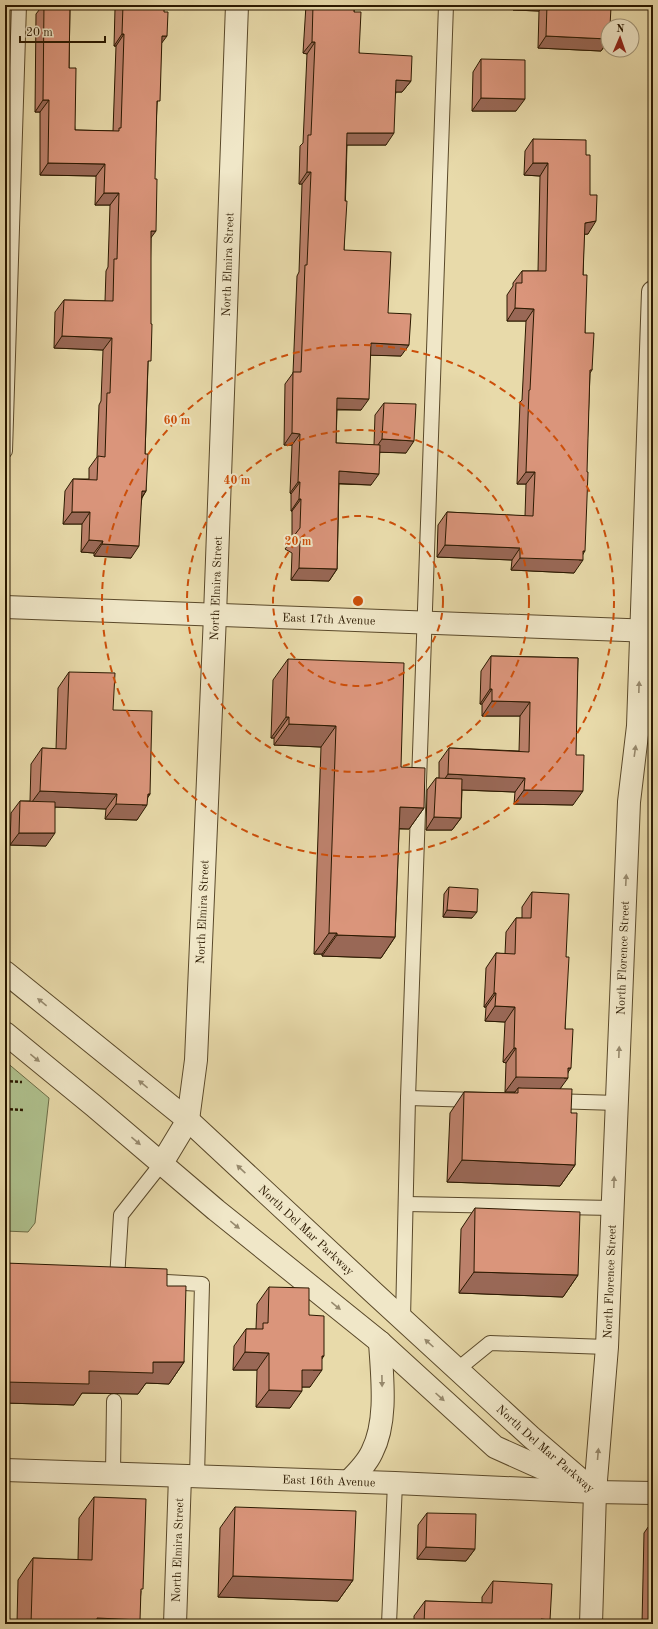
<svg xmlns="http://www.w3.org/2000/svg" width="658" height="1629" font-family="'Old Standard TT',serif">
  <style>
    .green { fill: #afc18e; stroke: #6d6d47 }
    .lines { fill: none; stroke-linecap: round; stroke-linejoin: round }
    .service-casing { stroke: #5a492a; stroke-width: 16 }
    .minor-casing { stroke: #5a492a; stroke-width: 24 }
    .tertiary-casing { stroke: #5a492a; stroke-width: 24 }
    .path { stroke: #2b1900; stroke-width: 2.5; stroke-dasharray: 3 2; stroke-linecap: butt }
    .service { stroke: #f0e7c8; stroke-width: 14 }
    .minor { stroke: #f0e7c8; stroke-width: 22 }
    .tertiary { stroke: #f0e7c8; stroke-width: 22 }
    .wall { fill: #bb806a; stroke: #2b1900 }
    .shaded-wall { fill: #996856; stroke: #2b1900 }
    .building { fill: #da957b; stroke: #2b1900 }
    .oneway { fill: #978a6e }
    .ring { fill: none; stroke: #cc4f0a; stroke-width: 2; stroke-dasharray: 7 5 }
    .labels { text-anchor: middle; stroke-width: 4; stroke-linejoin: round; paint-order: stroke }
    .street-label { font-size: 12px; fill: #2b1900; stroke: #f0e7c8 }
    .centre { fill: #cc4f0a; stroke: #f0e7c8; stroke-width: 2 }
    .ring-label { font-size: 12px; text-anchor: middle; font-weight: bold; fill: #cc4f0a; stroke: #f0e7c8; stroke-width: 4; stroke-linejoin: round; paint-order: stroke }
  </style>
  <rect width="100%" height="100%" fill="#e8daaa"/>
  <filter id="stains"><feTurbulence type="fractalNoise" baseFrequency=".005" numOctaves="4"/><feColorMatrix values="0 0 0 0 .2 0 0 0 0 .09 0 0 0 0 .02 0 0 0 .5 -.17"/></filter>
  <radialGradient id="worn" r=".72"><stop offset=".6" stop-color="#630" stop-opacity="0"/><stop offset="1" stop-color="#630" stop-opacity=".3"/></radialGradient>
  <!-- green -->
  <path class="green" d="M5 1061 49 1098 35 1223 28 1232 5 1231Z"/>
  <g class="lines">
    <defs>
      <g id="service">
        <path d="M5 451 19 5"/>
        <path d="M408 1098 477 1100"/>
        <path d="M552 1101 617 1103"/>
        <path d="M406 1204 613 1208"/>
        <path d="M117 1279 121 1215 162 1163"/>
        <path d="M149 1281 202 1284 197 1476"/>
        <path d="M403 1319 408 1098 446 5"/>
        <path d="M458 1369 490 1343 607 1347"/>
        <path d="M113 1473 114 1401"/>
        <path d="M389 1624 395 1483"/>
      </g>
      <g id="minor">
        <path id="s1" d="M162 1163 188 1120 196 1060 215 615 237 5"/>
        <path id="s2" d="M595 1492 607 1347 629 802 638 726 653 292"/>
        <path id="s3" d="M175 1624 180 1476"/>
      </g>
      <g id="tertiary">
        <path id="s4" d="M5 607 653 631"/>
        <path id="s5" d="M5 972 188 1120 374 1293 531 1437 595 1492"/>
        <path d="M5 1033 94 1106 216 1210 380 1342 495 1447 573 1482"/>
        <path id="s6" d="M5 1470 395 1483 595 1492 653 1493"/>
        <path d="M349 1481C358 1472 367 1463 372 1452 388 1421 382 1376 380 1342"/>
        <path d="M591 1624 595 1492"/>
      </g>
    </defs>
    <!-- service casing -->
    <use href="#service" class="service-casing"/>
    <!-- minor casing -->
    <use href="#minor" class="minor-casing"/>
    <!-- tertiary casing -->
    <use href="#tertiary" class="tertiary-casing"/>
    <!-- path -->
    <g class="path">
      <path d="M5 1081 22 1082"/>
      <path d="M5 1109 24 1110"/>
    </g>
    <!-- service -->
    <use href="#service" class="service"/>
    <!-- minor -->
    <use href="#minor" class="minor"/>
    <!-- tertiary -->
    <use href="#tertiary" class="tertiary"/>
  </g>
  <!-- wall -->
  <g class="wall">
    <path d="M43 5H70L69 68 75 130 113 131 116 46H114L115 9 118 5H164L157 105 151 237 148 365 145 454 146 491 142 498 131 558 94 556V553L81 552 82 524H63L65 491 73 479H89V468L97 457 99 405 101 401 103 350 54 348 55 312 64 300 105 301 106 271 108 267 110 205H95L96 176 40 175V112H35L36 14Z"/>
    <path d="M306 5H354V12L359 53 411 81 402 92H396L386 145H347L344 250 388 313 401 356 370 355 361 410H337L336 443 374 445 375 415 384 403 406 453 380 452 371 485 339 484 337 569 329 581 291 580 292 553 285 549 292 540V511H291V494L290 493 292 445H284L285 384 293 373 297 276 299 272 302 184H299L300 146 303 143 307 54 303 53Z"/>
    <path d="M513 5H599V7L608 26V41L601 51 538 48 539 11 513 10Z"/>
    <path d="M481 59 516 111H472L473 72Z"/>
    <path d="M533 139 586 155 588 234H584L583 275 585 333 592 370 590 373 583 554 574 573 511 570 512 560 437 557 438 525 447 512 525 516 526 484H517L520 402 522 400 526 321H507V295L513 286V283L522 271H538L540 176 524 175 525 151Z"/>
    <path d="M491 656 578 658 573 805 514 804 515 792 462 790 461 818 452 830H426L427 790 436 778H439V762L449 748 519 751 520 716H482V704H480L481 671Z"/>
    <path d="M288 659 401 767 424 808 409 829H399L395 937 381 958 322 956V954H314L321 747 274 745V738H271L273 680Z"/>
    <path d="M69 672 113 710 150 794 148 797 137 820 105 819 106 809 55 807 46 846 10 845 11 813 20 801H30L31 764 42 748 56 749 58 688Z"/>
    <path d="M449 887 472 918 443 917 444 894Z"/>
    <path d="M532 892 566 957 565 1029 568 1073 560 1089 571 1113 575 1165 560 1186 447 1182 450 1113 464 1092 514 1093 515 1092H505L506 1063 503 1062 505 1022 485 1021 486 1007H484L486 968 496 953 505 954 506 932 516 918H522V907Z"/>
    <path d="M475 1208 578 1275 563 1297 459 1293 461 1229Z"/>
    <path d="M5 1263 167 1286 184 1362 169 1384 146 1383 138 1394 82 1393 74 1405 5 1403Z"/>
    <path d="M269 1287 309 1315 322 1358 310 1387H302L290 1408 256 1407 257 1370H233L234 1346 246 1329H256L257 1304Z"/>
    <path d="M94 1497 141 1591 138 1624H12V1623H17L18 1580 33 1558 78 1560 79 1518Z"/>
    <path d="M235 1507 353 1580 338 1601 218 1597 220 1528Z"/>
    <path d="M427 1513 475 1549 466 1561 417 1559 418 1525Z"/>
    <path d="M653 1520V1624H642L644 1533Z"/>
    <path d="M493 1581 550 1620 547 1624H414V1616L425 1601 482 1603V1597Z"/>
  </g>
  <!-- shaded-wall -->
  <g class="shaded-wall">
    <path d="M516 5H543L539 11 513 10Z"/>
    <path d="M122 34H124L116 46H114Z"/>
    <path d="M162 36H167L158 48Z"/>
    <path d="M546 36 608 39V41L601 51 538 48Z"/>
    <path d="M312 42H315L307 54 303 53Z"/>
    <path d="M396 80 411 81 402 92H388Z"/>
    <path d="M481 98 525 99 516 111H472Z"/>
    <path d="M43 100H49L40 112H35Z"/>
    <path d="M347 133H394L386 145H339Z"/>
    <path d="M48 163 105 164 96 176 40 175Z"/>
    <path d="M533 163H548L540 176 524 175Z"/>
    <path d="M307 172H311L302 184H299Z"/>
    <path d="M104 193H119L110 205H95Z"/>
    <path d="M596 221 588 234 576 235 585 223Z"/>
    <path d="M151 231H156L147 243Z"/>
    <path d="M515 308 534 309 526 321H507Z"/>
    <path d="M62 336 112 338 103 350 54 348Z"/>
    <path d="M371 343 409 345 401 356 362 355Z"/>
    <path d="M337 398 369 399 361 410 329 409Z"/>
    <path d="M292 433 300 434 292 445H284Z"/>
    <path d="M382 439 414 441 406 453 373 452Z"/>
    <path d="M339 471 379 474 371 485 331 483Z"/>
    <path d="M526 472H535L526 484H517Z"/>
    <path d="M298 482H300L291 494 290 493Z"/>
    <path d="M142 491H146L138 503Z"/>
    <path d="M299 499H301L292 511H291Z"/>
    <path d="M72 512H90L82 524H63Z"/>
    <path d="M89 540 103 541 94 553 81 552Z"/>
    <path d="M102 544 139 546 131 558 94 556Z"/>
    <path d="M445 545 520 548 512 560 437 557Z"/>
    <path d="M585 551 579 560H583L574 573 511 570 520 558Z"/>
    <path d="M299 568 337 569 329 581 291 580Z"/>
    <path d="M490 689H492L482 704H480Z"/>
    <path d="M492 701 530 702 520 716H482Z"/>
    <path d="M286 717H289L274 738H271Z"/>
    <path d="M289 724 336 726 321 747 274 745Z"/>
    <path d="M448 774 525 778 515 792 438 789Z"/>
    <path d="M524 790 583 791 573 805 514 804Z"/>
    <path d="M40 791 117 794 106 809 29 806Z"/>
    <path d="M148 794H150L142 805H147L137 820 105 819 116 804Z"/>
    <path d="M400 807 424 808 409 829 385 828Z"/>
    <path d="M434 817 461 818 452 830H426Z"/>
    <path d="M19 833H55L46 846 10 845Z"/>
    <path d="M447 910 477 912 472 918 443 917Z"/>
    <path d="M329 933H337L322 954H314Z"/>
    <path d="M337 935 395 937 381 958 322 956Z"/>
    <path d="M494 993H496L486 1007H484Z"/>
    <path d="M495 1006 515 1007 505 1022 485 1021Z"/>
    <path d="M514 1048H516L506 1063 503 1062Z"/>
    <path d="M568 1068H571L564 1078H568L557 1093 518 1088 515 1092H505L516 1077Z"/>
    <path d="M462 1160 575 1165 560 1186 447 1182Z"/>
    <path d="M474 1272 578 1275 563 1297 459 1293Z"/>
    <path d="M245 1352 269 1353 257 1370H233Z"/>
    <path d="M322 1356H324L313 1370H322L310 1387H290L302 1370Z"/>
    <path d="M153 1362H184L169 1384 146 1383 138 1394 82 1393 74 1405 5 1403V1382L89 1371Z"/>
    <path d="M269 1390 302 1391 290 1408 256 1407Z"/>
    <path d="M426 1547 475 1549 466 1561 417 1559Z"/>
    <path d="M233 1576 353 1580 338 1601 218 1597Z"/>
    <path d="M97 1618 140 1620 138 1624H93Z"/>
    <path d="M541 1619 550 1620 547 1624H538Z"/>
  </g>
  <!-- building -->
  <g class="building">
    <path d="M44 5H70L69 68H76L75 130 119 131V128H121L124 34H122L123 5H164V12H168L167 36H162L160 101H157L155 179H157L156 231H151V324H152L151 361H148L145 454H148L146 491H142L139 546 102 544 103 541 89 540 90 512H72L73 479 97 480 98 456 105 457 107 393H110L112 338 62 336 64 300 113 301 114 259H117L119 193H104L105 164 48 163 49 100H43Z"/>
    <path d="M313 5H354V12H361L359 53 412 56 411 81 396 80 394 133H347L345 201H347L344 250 391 252 388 313 411 314 409 345 371 343 369 399 337 398 336 443 380 445 379 474 339 471 337 569 299 568 300 541 293 537 300 528 301 499H299L300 482H298L300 434 292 433 293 372H301L305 265H307L311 172H307L308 135H311L315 42H312Z"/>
    <path d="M547 5H599V7H611L610 26H608V39L546 36Z"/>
    <path d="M481 59 525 60V99L481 98Z"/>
    <path d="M533 139 586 140V155H590V195H597L596 221 585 223 583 275H587L585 333H594L592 370H590L587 472H588L585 551H583V560L520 558V548L445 545 447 512 533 516 535 472H526L529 390H530L534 309 515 308 516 283H522V271H546L548 163H533Z"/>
    <path d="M384 403 416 404 414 441 382 439Z"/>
    <path d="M491 656 578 658 576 755H584L583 791 524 790 525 778 448 774 449 748 529 752 530 702 492 701V689H490Z"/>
    <path d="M288 659 404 663 401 767 425 768 424 808 400 807 395 937 337 935V933H329L336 726 289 724V717H286Z"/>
    <path d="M69 672 115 673 113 710 152 711 150 794H148L147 805 116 804 117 794 40 791 42 748 66 749Z"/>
    <path d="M436 778 462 779 461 818 434 817Z"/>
    <path d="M20 801 55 802V833H19Z"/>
    <path d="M449 887 478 889 477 912 447 910Z"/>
    <path d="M532 892 569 894 566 957H569L565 1029H573L571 1068H568V1078L516 1077V1048H514L515 1007 495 1006 496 993H494L496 953 515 954 516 918H531Z"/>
    <path d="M518 1088 572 1089 571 1113H577L575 1165 462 1160 464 1092 518 1093Z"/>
    <path d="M475 1208 580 1212 578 1275 474 1272Z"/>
    <path d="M5 1263 167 1269V1286H186L184 1362H153V1373L89 1371V1384L5 1382V1341L6 1308H5Z"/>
    <path d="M269 1287 309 1288V1315L324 1316V1356H322V1370H302V1391L269 1390V1353L245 1352 246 1329H263V1323H268Z"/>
    <path d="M94 1497 146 1499 143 1589H141L140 1620 97 1618V1624H12V1623L31 1624 33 1558 92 1560Z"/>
    <path d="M235 1507 356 1511 353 1580 233 1576Z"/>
    <path d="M427 1513 476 1514 475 1549 426 1547Z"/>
    <path d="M493 1581 552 1584 550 1620 541 1619V1624H424L425 1601 492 1603Z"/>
  </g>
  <!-- one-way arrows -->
  <defs><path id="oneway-solid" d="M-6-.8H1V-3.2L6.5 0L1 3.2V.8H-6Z"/></defs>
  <g class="oneway">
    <use href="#oneway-solid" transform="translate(639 687) rotate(-88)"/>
    <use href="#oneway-solid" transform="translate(635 751) rotate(-82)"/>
    <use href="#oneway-solid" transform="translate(626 880) rotate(-87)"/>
    <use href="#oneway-solid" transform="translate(42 1002) rotate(-141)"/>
    <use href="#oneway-solid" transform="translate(619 1052) rotate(-88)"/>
    <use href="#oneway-solid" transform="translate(35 1058) rotate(39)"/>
    <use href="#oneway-solid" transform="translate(143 1084) rotate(-141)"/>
    <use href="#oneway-solid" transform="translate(136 1141) rotate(40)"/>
    <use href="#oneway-solid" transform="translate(241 1169) rotate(-137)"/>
    <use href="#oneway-solid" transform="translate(614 1182) rotate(-88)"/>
    <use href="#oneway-solid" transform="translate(235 1225) rotate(39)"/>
    <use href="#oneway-solid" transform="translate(336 1306) rotate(39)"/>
    <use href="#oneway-solid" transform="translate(429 1343) rotate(-138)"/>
    <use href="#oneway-solid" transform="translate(382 1381) rotate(89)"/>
    <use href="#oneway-solid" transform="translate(440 1397) rotate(42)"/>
    <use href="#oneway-solid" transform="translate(598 1454) rotate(-85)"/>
  </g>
  <!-- distance rings -->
  <g class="ring">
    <circle cx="358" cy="601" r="85"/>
    <circle cx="358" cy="601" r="171"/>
    <circle cx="358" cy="601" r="256"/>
  </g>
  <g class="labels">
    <!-- street labels -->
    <g class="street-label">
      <text dy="4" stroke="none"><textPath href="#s1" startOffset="907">North Elmira Street</textPath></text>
      <text dy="4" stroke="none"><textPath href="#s1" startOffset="583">North Elmira Street</textPath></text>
      <text dy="4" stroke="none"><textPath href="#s4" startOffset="324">East 17th Avenue</textPath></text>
      <text dy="4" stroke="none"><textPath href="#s1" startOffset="259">North Elmira Street</textPath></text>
      <text dy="4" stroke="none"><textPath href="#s2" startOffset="535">North Florence Street</textPath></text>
      <text dy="4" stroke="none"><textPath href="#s5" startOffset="397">North Del Mar Parkway</textPath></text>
      <text dy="4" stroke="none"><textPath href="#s2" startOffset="211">North Florence Street</textPath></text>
      <text dy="4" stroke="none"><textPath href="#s5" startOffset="721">North Del Mar Parkway</textPath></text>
      <text dy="4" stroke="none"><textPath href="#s6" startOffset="324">East 16th Avenue</textPath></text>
      <text dy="4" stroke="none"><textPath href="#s3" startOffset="74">North Elmira Street</textPath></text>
    </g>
  </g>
  <circle cx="358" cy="601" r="6" class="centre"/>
  <g class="ring-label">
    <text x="177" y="424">60 m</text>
    <text x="237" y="484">40 m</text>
    <text x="298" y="545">20 m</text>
  </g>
  <!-- margin -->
  <rect width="658" height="1629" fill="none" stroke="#e8daaa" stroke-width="20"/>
  <rect x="6" y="6" width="646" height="1617" fill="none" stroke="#2b1900" stroke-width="2"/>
  <rect x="10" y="10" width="638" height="1609" fill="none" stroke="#2b1900"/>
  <!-- north arrow -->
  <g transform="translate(620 38) rotate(2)"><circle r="19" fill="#f0e7c8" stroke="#a19578"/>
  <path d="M0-3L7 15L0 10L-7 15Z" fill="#8f2418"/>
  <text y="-6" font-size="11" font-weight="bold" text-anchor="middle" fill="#2b1900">N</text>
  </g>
  <!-- scale -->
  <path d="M20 36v6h85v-6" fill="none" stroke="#2b1900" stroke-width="2"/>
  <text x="26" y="36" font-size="12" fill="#2b1900" stroke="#f0e7c8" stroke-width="3" paint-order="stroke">20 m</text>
  <rect width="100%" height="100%" filter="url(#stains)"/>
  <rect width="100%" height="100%" fill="url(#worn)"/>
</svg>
